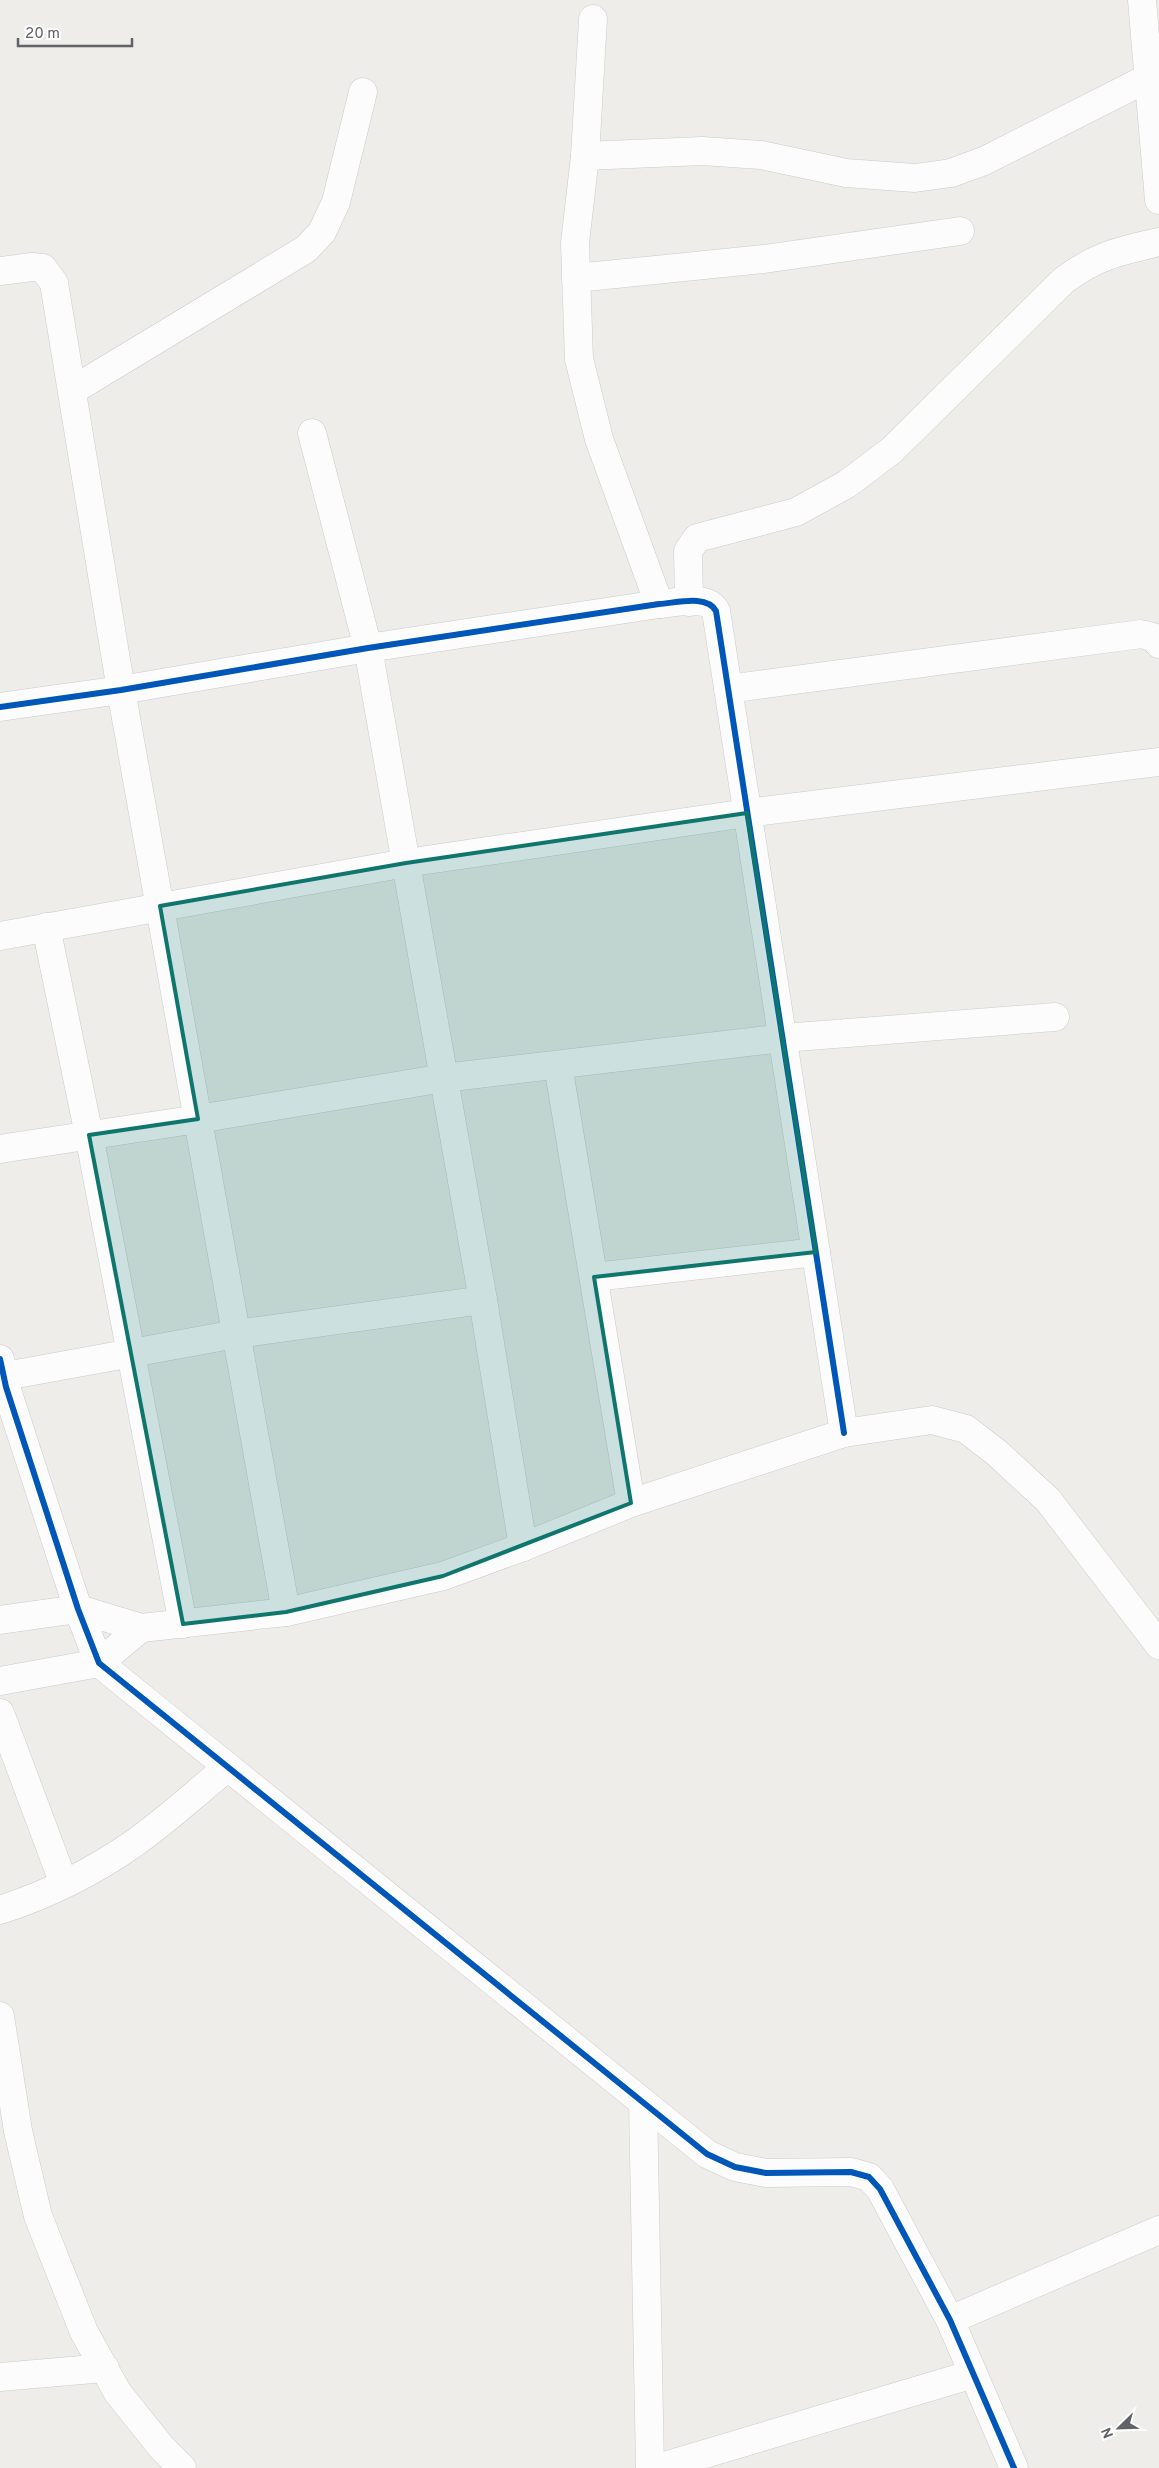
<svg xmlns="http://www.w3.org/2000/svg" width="1159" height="2468" font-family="Overpass,sans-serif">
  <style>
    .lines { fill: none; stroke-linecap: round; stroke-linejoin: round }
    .minor-casing { stroke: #cbcbcb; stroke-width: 29 }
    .minor { stroke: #fcfcfc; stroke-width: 28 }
    .cycleway-casing { stroke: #fff; stroke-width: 9 }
    .cycleway { stroke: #0057b8; stroke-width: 6 }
    .marked { fill: #0f766e; fill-opacity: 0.2; stroke: #0f766e; stroke-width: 4; stroke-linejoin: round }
  </style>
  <rect width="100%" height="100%" fill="#eeede9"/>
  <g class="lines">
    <defs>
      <g id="minor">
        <path d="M1142 0 1159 200"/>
        <path d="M593 19 585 156 575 243 579 359 599 439 659 604"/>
        <path d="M585 156 702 151 761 155 846 173 915 178 951 173 984 161 1148 78"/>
        <path d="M0 271 32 267 43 268 54 283 121 690 286 1612"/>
        <path d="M576 278 764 259 960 231"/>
        <path d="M73 390 306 249 322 232 336 202 363 92"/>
        <path d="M312 433 368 648 483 1300 523 1547"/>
        <path d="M689 602 688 551 697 538 796 512 847 484 892 450 1064 280C1098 255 1120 251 1159 242"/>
        <path d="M728 689 1141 634 1153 637 1159 644"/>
        <path d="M0 707 121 690 368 648 659 604C676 603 707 594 716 611L844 1433"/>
        <path d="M46 927 89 1135 183 1624"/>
        <path d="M0 936 406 863 747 813 1159 762"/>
        <path d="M558 1065 631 1503"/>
        <path d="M0 1149 198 1119 444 1078 783 1038 1055 1017"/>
        <path d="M594 1277 816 1252"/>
        <path d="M0 1359 6 1387 78 1609 99 1663 707 2154 735 2167 766 2173 851 2172 869 2177 880 2189 950 2320 1014 2468"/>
        <path d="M0 1377 236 1334 483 1300"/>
        <path d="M0 1620 78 1609 141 1628 286 1612 443 1576 523 1547 631 1503 844 1433 932 1420 966 1429 997 1453 1048 1500 1159 1645"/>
        <path d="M0 1681 99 1663 141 1628"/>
        <path d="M0 1713 64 1884"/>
        <path d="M0 1910C46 1895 93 1872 133 1844 166 1821 197 1792 228 1767"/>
        <path d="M0 2016 18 2131 38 2216 84 2332 118 2393 162 2448 182 2468"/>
        <path d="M643 2102 650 2468"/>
        <path d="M950 2320 1159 2230"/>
        <path d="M0 2377 105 2368"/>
        <path d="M658 2468 973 2374"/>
      </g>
    </defs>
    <!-- minor casing -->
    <use href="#minor" class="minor-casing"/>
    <!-- minor -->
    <use href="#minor" class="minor"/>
    <defs>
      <g id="cycleway">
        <path d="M0 707 121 690 368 648 659 604C676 603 707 594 716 611L844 1433"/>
        <path d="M0 1359 6 1387 78 1609 99 1663 707 2154 735 2167 766 2173 851 2172 869 2177 880 2189 950 2320 1014 2468"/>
      </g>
    </defs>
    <!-- cycleway casing -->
    <use href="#cycleway" class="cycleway-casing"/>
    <!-- cycleway -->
    <use href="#cycleway" class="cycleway"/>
  </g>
  <!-- marked area -->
  <path class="marked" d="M747 813 816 1252 594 1277 631 1503 443 1576 286 1612 183 1624 89 1135 198 1119 160 906 406 863Z"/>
  <!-- north arrow -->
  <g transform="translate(1119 2428) rotate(247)" stroke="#ffffff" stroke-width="4" paint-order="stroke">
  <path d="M0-4L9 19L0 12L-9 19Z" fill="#5f6266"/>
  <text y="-8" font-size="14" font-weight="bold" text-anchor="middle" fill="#5f6266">N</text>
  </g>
  <!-- scale -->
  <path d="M18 38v8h114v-8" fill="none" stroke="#5f6266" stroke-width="2.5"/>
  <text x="25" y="38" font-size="15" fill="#5f6266" stroke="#ffffff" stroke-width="4" paint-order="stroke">20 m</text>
</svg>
